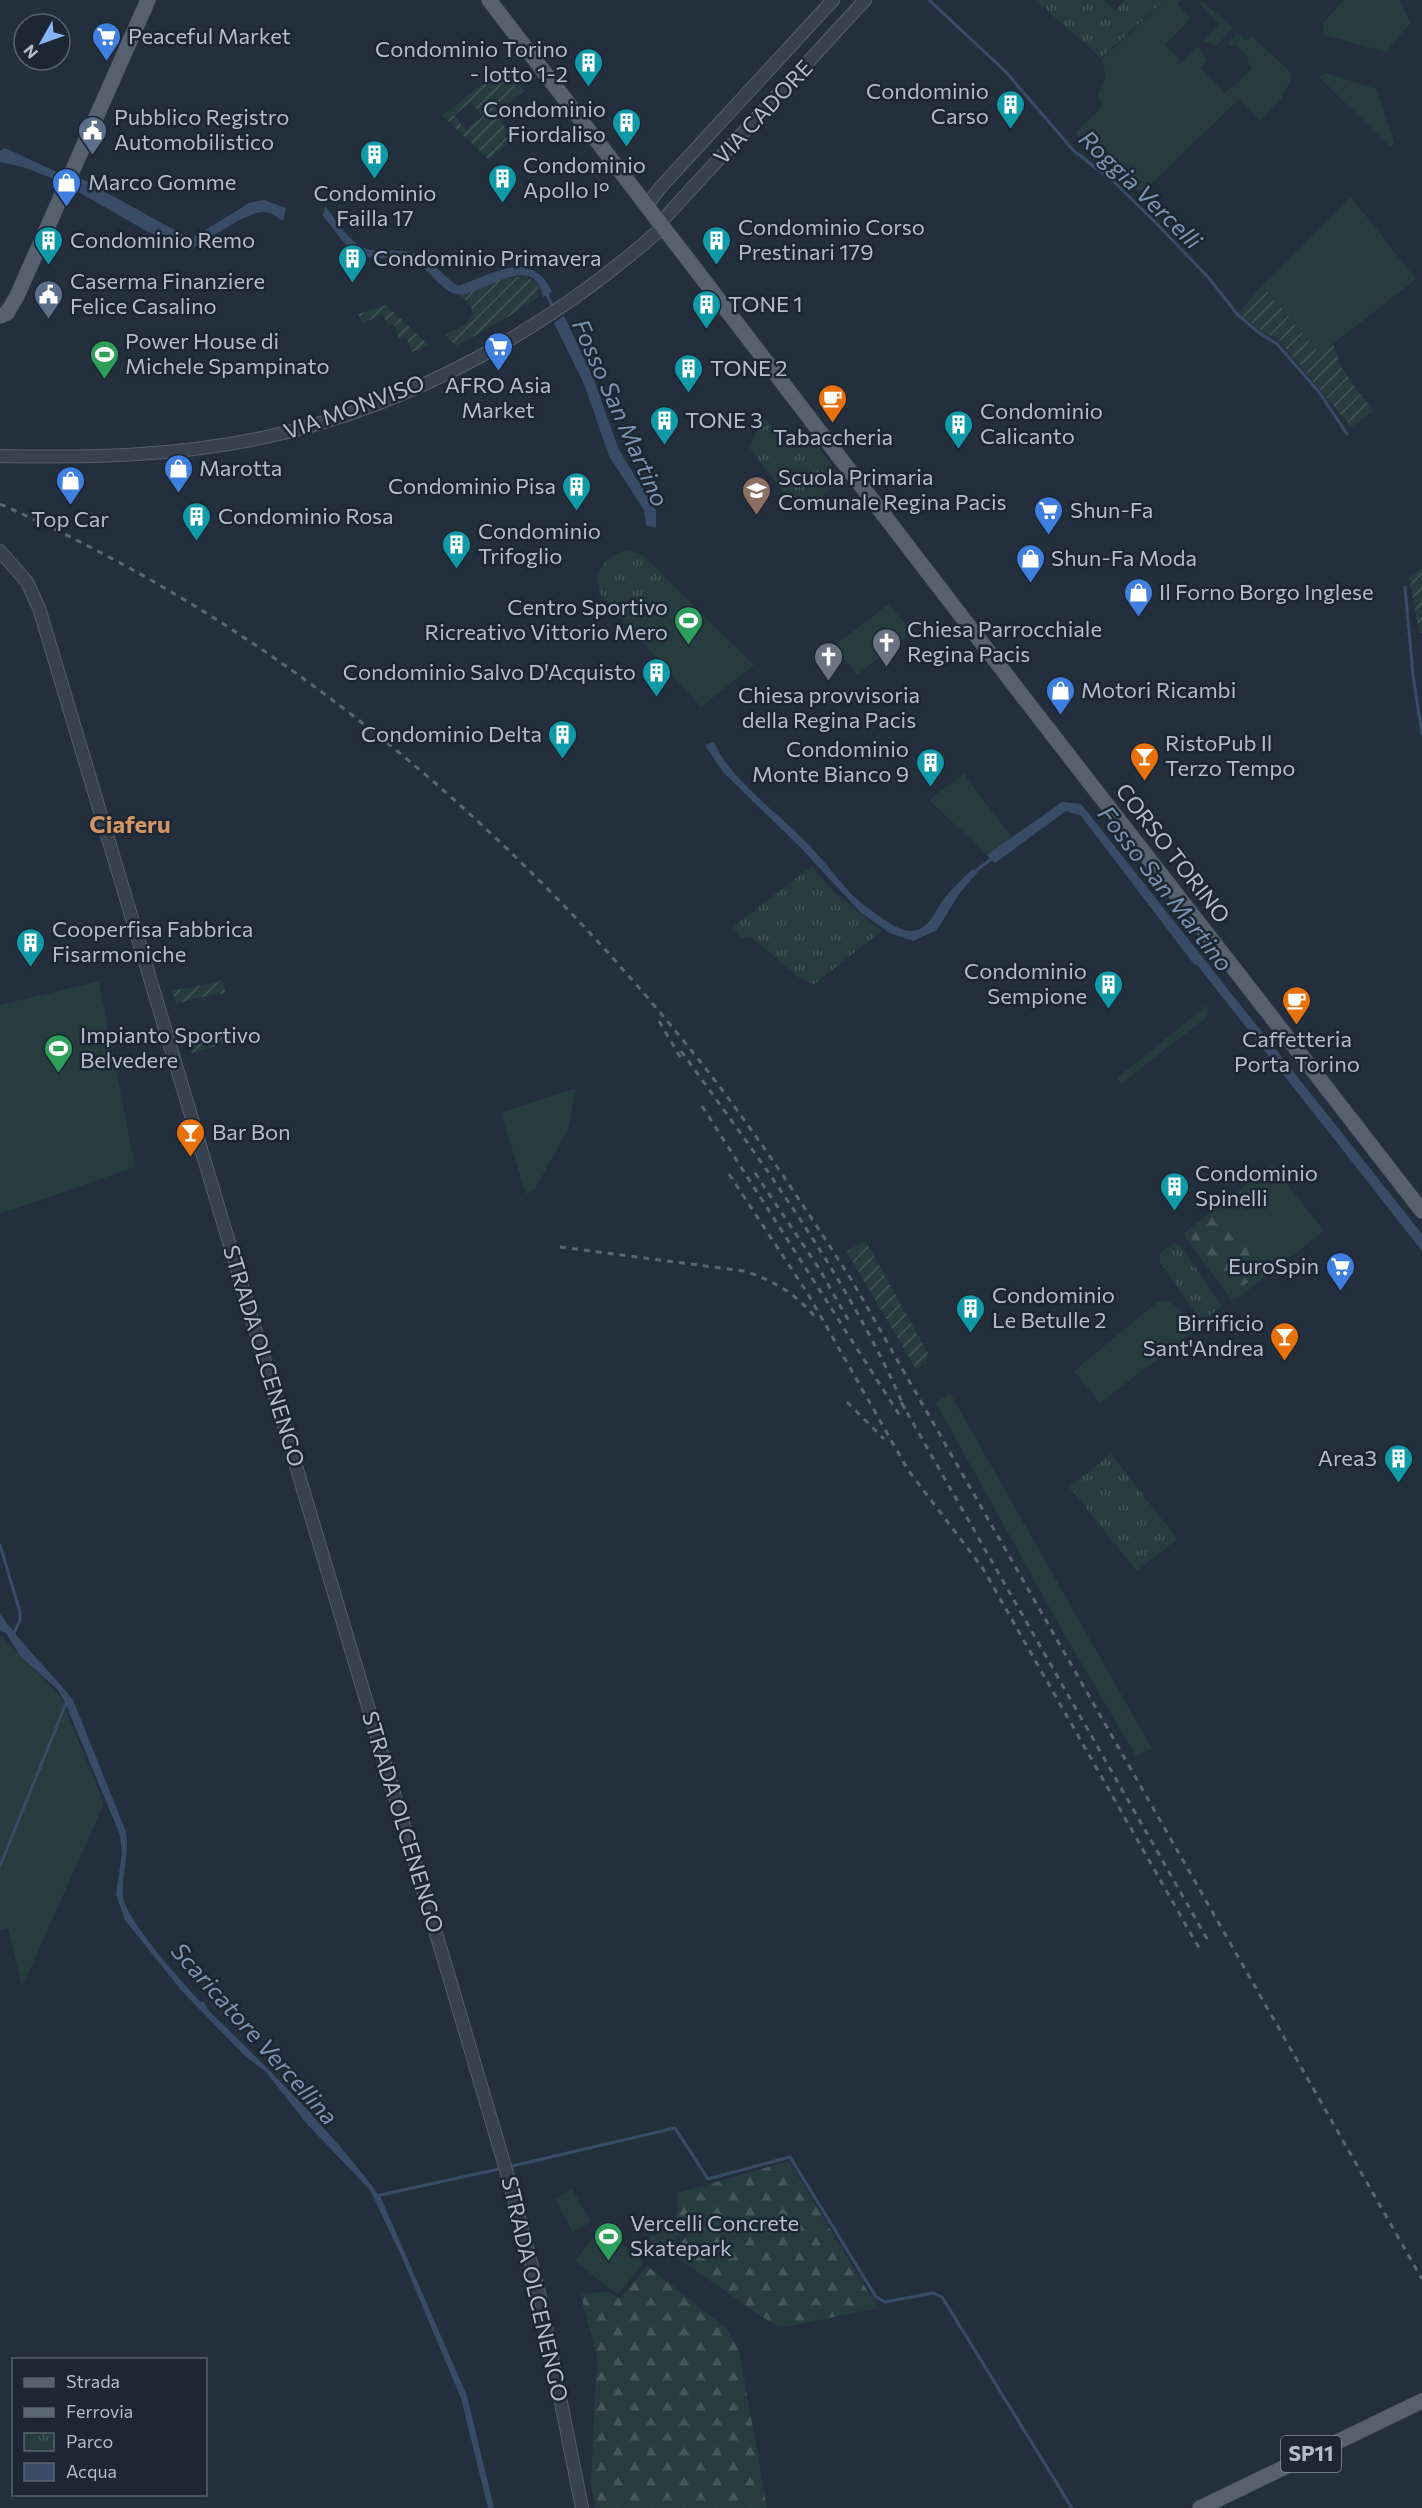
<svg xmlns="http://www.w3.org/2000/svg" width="1422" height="2508" font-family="Commissioner,sans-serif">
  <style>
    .grass { fill: #263c3f; fill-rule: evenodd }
    .forest { fill: url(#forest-firs) }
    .park { fill: url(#park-tufts) }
    .garden { fill: url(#garden-furrows); fill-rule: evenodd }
    .water { fill: #394c67 }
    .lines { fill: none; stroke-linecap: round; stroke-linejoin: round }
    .stream { stroke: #394c67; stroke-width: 3 }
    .minor-casing { stroke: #565f6c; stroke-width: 14 }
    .major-casing { stroke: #414a57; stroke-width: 16 }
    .minor { stroke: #38414e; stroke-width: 12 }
    .major { stroke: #56606e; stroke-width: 15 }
    .rail { stroke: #5a6575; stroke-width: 3; stroke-dasharray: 6 6; stroke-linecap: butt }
    .labels { text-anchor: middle; stroke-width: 5; stroke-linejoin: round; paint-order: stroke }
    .shield { fill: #1d2633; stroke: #878f9c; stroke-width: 1.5 }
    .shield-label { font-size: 21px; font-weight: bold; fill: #b4bcc9 }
    .poi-label { font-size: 22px; fill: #b4bcc9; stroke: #1d2633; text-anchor: start }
    .street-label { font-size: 22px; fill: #b4bcc9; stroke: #1d2633 }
    .water-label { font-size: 24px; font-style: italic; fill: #7c92b1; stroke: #1d2633 }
    .neighbourhood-label { font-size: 24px; font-weight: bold; fill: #d59563; stroke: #1d2633 }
  </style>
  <defs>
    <pattern id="forest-firs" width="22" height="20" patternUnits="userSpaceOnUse" patternTransform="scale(1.5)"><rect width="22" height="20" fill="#263c3f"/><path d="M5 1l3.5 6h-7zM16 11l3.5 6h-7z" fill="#435659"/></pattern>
    <pattern id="park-tufts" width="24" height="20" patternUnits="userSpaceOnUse" patternTransform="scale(1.5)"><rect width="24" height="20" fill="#263c3f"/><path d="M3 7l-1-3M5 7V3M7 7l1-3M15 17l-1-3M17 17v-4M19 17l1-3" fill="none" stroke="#435659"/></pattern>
    <pattern id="garden-furrows" width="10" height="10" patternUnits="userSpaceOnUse" patternTransform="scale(1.5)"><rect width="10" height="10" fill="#263c3f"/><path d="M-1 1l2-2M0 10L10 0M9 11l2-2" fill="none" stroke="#435659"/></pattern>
  </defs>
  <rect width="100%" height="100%" fill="#242f3e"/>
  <!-- grass -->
  <g class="grass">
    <path d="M1166 0H1181L1177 4 1191 18 1165 45 1182 62 1198 46 1207 61 1201 68 1225 93 1232 86 1234 87 1252 68 1247 62 1249 59 1237 45 1231 46 1228 43 1238 33 1246 41 1252 36 1291 73 1292 77 1281 99 1260 120 1239 99 1143 192 1134 188 1075 133 1102 107 1098 95 1106 76 1102 59Z"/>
    <path d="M1201 0 1233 28 1216 46 1204 41 1220 24 1200 4Z"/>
    <path d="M1344 0H1400L1410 23 1386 52 1324 35 1323 23Z"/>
    <path d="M1326 73 1376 89 1394 142 1392 146H1389L1318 76Z"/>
    <path d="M1351 197 1416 279 1320 354 1262 285Z"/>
    <path d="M663 575 754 665 701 707 622 620Z"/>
    <path d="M889 604 912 633 857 675 835 645Z"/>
    <path d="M966 772 967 779 1012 837 987 855 929 800Z"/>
    <path d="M99 981 135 1167 0 1214V1005Z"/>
    <path d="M1206 1006 1208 1009 1207 1017 1121 1084 1117 1078Z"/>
    <path d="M576 1088 568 1129 535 1189 526 1194 501 1113Z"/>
    <path d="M1272 1165 1324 1231 1238 1298 1231 1299 1185 1237V1232ZM1209 1217 1217 1218 1236 1239C1253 1241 1262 1251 1262 1269L1243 1287 1230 1292 1191 1238 1192 1231Z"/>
    <path d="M1165 1301C1180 1305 1187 1319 1195 1331L1100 1403 1074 1371 1156 1303Z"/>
    <path d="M950 1393 1152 1749 1136 1756 1063 1632 936 1403Z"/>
    <path d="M0 1635 61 1697 104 1804 22 1987 8 1928 0 1930Z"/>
    <path d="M572 2189 591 2222 573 2232 555 2199Z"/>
    <path d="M676 2223 683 2235 654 2251 647 2239Z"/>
    <path d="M600 2228 644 2262 618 2295 575 2261Z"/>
  </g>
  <!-- forest -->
  <g class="forest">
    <path d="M1209 1217H1217L1236 1239C1253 1241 1262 1251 1262 1268 1253 1277 1242 1291 1230 1292L1191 1238 1192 1231Z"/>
    <path d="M789 2161 878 2308 779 2328 670 2253 688 2235 684 2223 676 2217 678 2193Z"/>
    <path d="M647 2266 726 2328 739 2350 767 2508H595L591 2482 597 2358 581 2295 607 2291 620 2299Z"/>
  </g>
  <!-- park -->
  <g class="park">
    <path d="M1035 0H1104L1115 11 1125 0H1165L1101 58Z"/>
    <path d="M764 417 787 445 805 430 840 476 839 482 808 507 802 499 793 505 749 447Z"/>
    <path d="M628 550 644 556 665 576 622 620 600 594 597 575C604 561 613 553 628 550Z"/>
    <path d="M812 866 834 892 882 931 813 985 797 976 750 936 742 939 733 927Z"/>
    <path d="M1175 1243 1182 1248 1222 1306 1205 1319H1200L1160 1262 1159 1254Z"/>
    <path d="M1111 1454 1177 1539 1137 1571 1069 1487Z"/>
  </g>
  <!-- garden -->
  <g class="garden">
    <path d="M513 72 524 91 495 113 508 131 504 135 510 142 488 159 442 115 498 73 503 79ZM471 102 483 117 466 130 454 115Z"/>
    <path d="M525 276 534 281 540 289 536 292 540 296 506 318 456 346 445 335C455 327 474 327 472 310 470 303 465 299 459 295L497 280Z"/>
    <path d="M1262 285 1320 354 1333 344 1342 369 1373 411 1351 427 1279 340 1259 329 1239 313Z"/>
    <path d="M386 305 428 345 412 352 406 337 399 339 394 324 386 327 387 324 383 315 362 323 358 314Z"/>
    <path d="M1422 568V633L1419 632 1409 577Z"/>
    <path d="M222 981 226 993 196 998 176 1004 172 991Z"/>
    <path d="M238 1030 240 1036 235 1038V1041L192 1053 188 1040Z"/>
    <path d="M865 1240 928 1353 926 1364 916 1369 847 1252Z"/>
  </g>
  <!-- water -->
  <g class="water">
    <path d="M5 148 59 173 80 178 191 239 249 203 264 200 286 208 283 221C278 218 272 213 266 212 250 209 205 242 189 250 128 229 63 171 0 162V151Z"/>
    <path d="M325 206C337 221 351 247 371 250 389 252 405 248 422 257 435 264 445 278 458 286 491 275 532 247 552 292L543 297C533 247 478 300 456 294 442 291 432 273 420 265 397 251 371 265 353 251 342 242 332 227 323 216Z"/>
    <path d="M564 316 593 377 619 450 656 510V528L646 525 644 510 609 456 584 384 554 323Z"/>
    <path d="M714 742C729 779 783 817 810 846 827 864 841 885 859 901 869 909 898 932 910 931 932 930 935 908 947 895 955 886 964 877 973 869L977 873 959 894 937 930 913 941 890 933 860 912 800 847 723 772 705 745Z"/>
    <path d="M1062 802 1081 804 1422 1234V1251L1198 966 1193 963 1081 816 1066 811 995 863 987 855Z"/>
    <path d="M0 1614C22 1645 49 1670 73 1700L126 1832C130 1854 121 1875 123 1896 125 1919 183 1984 201 2002H204L209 2011C270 2070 331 2130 381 2198L467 2396 494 2508H488L461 2398 401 2255 370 2190 307 2124 266 2072 244 2055 181 1990 125 1920 116 1894 122 1854 120 1835 64 1700 58 1690 20 1656 6 1633 0 1631Z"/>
  </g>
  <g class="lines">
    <!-- stream -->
    <g class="stream">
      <path d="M929 0 1005 71 1074 151 1114 182 1155 222 1208 277 1238 315 1258 332 1277 344 1319 392 1347 434"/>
      <path d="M546 292 553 308"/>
      <path d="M1405 587 1413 675 1422 734"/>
      <path d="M973 873 994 857"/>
      <path d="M0 1545 20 1612V1620L13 1635"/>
      <path d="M0 1866 67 1701"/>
      <path d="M512 2166 675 2128 708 2179 790 2157 876 2297 885 2302 933 2293 942 2297 1072 2508"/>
      <path d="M376 2196 499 2169"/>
    </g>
    <defs>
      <g id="minor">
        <path d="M647 205 659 189 833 0"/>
        <path d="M660 223 865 0"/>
        <path d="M0 456C89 458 179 456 266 437 414 405 551 327 663 227"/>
        <path d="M0 551 27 582 39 608 447 1970 509 2180 540 2297 582 2508"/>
      </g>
      <g id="major">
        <path d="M489 0 1021 694 1422 1211"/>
        <path d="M0 316 7 313 17 296 148 0"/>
        <path d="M1200 2508 1422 2401"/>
      </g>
    </defs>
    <!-- minor casing -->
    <use href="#minor" class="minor-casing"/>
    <!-- major casing -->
    <use href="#major" class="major-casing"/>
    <!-- minor -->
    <use href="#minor" class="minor"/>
    <!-- major -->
    <use href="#major" class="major"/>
    <!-- rail -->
    <g class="rail">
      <path d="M0 504C267 621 499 814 682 1039 744 1114 798 1197 851 1279L1422 2279"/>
      <path d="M659 1021 682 1060"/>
      <path d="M681 1051C764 1165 849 1279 905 1409"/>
      <path d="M702 1106 902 1419"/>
      <path d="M755 1173 820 1270 851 1325"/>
      <path d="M729 1174 808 1294 908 1470 982 1567 1199 1948"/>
      <path d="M560 1247 744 1271C773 1280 795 1293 815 1317"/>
      <path d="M847 1402 884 1439"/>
      <path d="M901 1402 1210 1944"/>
    </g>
  </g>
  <!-- icons -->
  <defs>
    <symbol id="supermarket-pin" viewBox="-11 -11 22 30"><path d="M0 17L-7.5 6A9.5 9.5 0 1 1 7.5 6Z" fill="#3f7fe0" stroke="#1d2633"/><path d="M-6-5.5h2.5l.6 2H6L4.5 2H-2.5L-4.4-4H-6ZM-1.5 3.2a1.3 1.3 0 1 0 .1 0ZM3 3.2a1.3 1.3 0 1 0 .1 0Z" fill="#fff"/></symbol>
    <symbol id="building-pin" viewBox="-11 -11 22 30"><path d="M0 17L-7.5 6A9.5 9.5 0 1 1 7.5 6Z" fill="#0f9aa8" stroke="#1d2633"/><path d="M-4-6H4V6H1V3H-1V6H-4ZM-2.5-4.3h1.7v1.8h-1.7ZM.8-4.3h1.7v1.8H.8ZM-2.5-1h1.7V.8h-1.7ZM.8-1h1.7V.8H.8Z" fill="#fff"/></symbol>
    <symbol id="civic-pin" viewBox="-11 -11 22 30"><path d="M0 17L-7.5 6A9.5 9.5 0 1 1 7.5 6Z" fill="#5c6f8a" stroke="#1d2633"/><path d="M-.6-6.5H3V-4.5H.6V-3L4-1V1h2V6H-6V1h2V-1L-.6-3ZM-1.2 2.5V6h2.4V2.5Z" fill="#fff"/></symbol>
    <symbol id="shop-pin" viewBox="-11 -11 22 30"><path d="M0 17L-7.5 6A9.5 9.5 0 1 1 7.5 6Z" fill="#3f7fe0" stroke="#1d2633"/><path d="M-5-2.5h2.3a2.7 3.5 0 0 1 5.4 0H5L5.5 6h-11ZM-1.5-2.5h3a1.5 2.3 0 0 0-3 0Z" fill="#fff"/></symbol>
    <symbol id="stadium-pin" viewBox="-11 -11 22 30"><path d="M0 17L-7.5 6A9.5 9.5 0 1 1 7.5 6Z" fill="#2e9e5b" stroke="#1d2633"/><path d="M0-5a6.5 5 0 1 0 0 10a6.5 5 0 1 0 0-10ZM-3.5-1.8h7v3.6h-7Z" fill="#fff"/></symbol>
    <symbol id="cafe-pin" viewBox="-11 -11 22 30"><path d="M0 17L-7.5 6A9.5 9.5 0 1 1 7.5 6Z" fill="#e8710a" stroke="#1d2633"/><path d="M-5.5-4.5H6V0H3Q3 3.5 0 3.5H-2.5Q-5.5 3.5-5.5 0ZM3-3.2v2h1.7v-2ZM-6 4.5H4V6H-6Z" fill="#fff"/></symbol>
    <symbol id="school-pin" viewBox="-11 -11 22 30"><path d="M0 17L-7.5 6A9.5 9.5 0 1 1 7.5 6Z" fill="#8d6e63" stroke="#1d2633"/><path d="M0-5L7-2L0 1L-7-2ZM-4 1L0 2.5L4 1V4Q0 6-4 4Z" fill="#fff"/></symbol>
    <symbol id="church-pin" viewBox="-11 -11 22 30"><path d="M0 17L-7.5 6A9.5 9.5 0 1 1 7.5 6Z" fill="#6b7280" stroke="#1d2633"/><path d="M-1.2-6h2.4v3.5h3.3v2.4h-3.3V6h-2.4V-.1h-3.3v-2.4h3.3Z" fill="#fff"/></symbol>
    <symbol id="bar-pin" viewBox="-11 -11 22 30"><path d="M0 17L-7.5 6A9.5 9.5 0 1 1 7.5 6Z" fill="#e8710a" stroke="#1d2633"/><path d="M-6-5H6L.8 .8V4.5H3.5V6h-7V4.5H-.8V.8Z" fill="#fff"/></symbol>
  </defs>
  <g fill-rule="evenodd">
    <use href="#supermarket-pin" x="90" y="20" width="33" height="45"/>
    <use href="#building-pin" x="572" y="46" width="33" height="45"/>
    <use href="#building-pin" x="994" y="88" width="33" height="45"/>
    <use href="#building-pin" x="610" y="106" width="33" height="45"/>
    <use href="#civic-pin" x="76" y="114" width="33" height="45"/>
    <use href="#building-pin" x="358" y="138" width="33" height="45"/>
    <use href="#building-pin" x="486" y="162" width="33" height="45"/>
    <use href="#shop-pin" x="50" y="166" width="33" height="45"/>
    <use href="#building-pin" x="32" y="224" width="33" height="45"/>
    <use href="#building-pin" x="700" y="224" width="33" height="45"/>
    <use href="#building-pin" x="336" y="242" width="33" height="45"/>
    <use href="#civic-pin" x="32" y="278" width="33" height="45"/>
    <use href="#building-pin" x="690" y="288" width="33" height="45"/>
    <use href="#supermarket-pin" x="482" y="330" width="33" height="45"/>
    <use href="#stadium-pin" x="88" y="338" width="33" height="45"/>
    <use href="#building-pin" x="672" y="352" width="33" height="45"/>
    <use href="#cafe-pin" x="816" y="382" width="33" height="45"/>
    <use href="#building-pin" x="648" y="404" width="33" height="45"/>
    <use href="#building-pin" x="942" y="408" width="33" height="45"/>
    <use href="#shop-pin" x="162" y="452" width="33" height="45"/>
    <use href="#shop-pin" x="54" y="464" width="33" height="45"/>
    <use href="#building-pin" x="560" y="470" width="33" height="45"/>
    <use href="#school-pin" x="740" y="474" width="33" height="45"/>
    <use href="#supermarket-pin" x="1032" y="494" width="33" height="45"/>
    <use href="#building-pin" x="180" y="500" width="33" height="45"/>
    <use href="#building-pin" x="440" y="528" width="33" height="45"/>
    <use href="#shop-pin" x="1014" y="542" width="33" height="45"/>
    <use href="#shop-pin" x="1122" y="576" width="33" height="45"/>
    <use href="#stadium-pin" x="672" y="604" width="33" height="45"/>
    <use href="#church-pin" x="870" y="626" width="33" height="45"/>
    <use href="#church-pin" x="812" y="640" width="33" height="45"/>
    <use href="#building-pin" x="640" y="656" width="33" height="45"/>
    <use href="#shop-pin" x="1044" y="674" width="33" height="45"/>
    <use href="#building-pin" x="546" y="718" width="33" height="45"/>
    <use href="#bar-pin" x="1128" y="740" width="33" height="45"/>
    <use href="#building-pin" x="914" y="746" width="33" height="45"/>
    <use href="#building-pin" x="14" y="926" width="33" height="45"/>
    <use href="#building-pin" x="1092" y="968" width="33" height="45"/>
    <use href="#cafe-pin" x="1280" y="984" width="33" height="45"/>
    <use href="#stadium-pin" x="42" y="1032" width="33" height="45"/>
    <use href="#bar-pin" x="174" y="1116" width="33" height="45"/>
    <use href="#building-pin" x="1158" y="1170" width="33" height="45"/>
    <use href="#supermarket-pin" x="1324" y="1250" width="33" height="45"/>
    <use href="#building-pin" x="954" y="1292" width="33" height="45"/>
    <use href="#bar-pin" x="1268" y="1320" width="33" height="45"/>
    <use href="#building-pin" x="1382" y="1442" width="33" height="45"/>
    <use href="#stadium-pin" x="592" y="2220" width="33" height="45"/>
  </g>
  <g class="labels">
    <!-- shield labels -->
    <rect class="shield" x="1281" y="2436" width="60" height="36" rx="4.5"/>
    <g class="shield-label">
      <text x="1311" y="2461">SP11</text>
    </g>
    <!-- poi labels -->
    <g class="poi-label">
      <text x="128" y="44">Peaceful Market</text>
      <text x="568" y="57" text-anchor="end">Condominio Torino<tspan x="568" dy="25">- lotto 1-2</tspan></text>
      <text x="989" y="99" text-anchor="end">Condominio<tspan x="989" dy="25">Carso</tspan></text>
      <text x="606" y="117" text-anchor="end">Condominio<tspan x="606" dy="25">Fiordaliso</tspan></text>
      <text x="114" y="125">Pubblico Registro<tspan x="114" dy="25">Automobilistico</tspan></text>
      <text x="523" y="173">Condominio<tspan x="523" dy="25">Apollo I°</tspan></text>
      <text x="88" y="190">Marco Gomme</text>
      <text x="375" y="201" text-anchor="middle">Condominio<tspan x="375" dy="25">Failla 17</tspan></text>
      <text x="738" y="235">Condominio Corso<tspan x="738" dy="25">Prestinari 179</tspan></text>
      <text x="70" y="248">Condominio Remo</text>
      <text x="373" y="266">Condominio Primavera</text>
      <text x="70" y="289">Caserma Finanziere<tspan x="70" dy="25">Felice Casalino</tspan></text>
      <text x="728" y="312">TONE 1</text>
      <text x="125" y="349">Power House di<tspan x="125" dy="25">Michele Spampinato</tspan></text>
      <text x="710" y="376">TONE 2</text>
      <text x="498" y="393" text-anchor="middle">AFRO Asia<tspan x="498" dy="25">Market</tspan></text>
      <text x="980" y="419">Condominio<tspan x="980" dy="25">Calicanto</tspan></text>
      <text x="685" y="428">TONE 3</text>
      <text x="833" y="445" text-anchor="middle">Tabaccheria</text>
      <text x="199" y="476">Marotta</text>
      <text x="778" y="485">Scuola Primaria<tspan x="778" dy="25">Comunale Regina Pacis</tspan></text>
      <text x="556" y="494" text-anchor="end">Condominio Pisa</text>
      <text x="1070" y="518">Shun-Fa</text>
      <text x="218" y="524">Condominio Rosa</text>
      <text x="70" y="527" text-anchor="middle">Top Car</text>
      <text x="478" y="539">Condominio<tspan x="478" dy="25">Trifoglio</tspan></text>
      <text x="1051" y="566">Shun-Fa Moda</text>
      <text x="1159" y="600">Il Forno Borgo Inglese</text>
      <text x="668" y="615" text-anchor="end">Centro Sportivo<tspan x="668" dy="25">Ricreativo Vittorio Mero</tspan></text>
      <text x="907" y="637">Chiesa Parrocchiale<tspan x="907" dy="25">Regina Pacis</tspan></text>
      <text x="636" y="680" text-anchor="end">Condominio Salvo D'Acquisto</text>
      <text x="1081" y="698">Motori Ricambi</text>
      <text x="829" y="703" text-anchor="middle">Chiesa provvisoria<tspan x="829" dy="25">della Regina Pacis</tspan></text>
      <text x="542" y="742" text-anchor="end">Condominio Delta</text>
      <text x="1165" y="751">RistoPub Il<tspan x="1165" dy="25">Terzo Tempo</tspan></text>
      <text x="909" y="757" text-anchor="end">Condominio<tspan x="909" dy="25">Monte Bianco 9</tspan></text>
      <text x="52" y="937">Cooperfisa Fabbrica<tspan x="52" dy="25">Fisarmoniche</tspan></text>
      <text x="1087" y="979" text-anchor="end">Condominio<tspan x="1087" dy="25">Sempione</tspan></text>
      <text x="80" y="1043">Impianto Sportivo<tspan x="80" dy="25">Belvedere</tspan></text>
      <text x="1297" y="1047" text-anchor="middle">Caffetteria<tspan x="1297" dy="25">Porta Torino</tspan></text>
      <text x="212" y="1140">Bar Bon</text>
      <text x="1195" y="1181">Condominio<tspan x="1195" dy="25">Spinelli</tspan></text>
      <text x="1319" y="1274" text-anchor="end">EuroSpin</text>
      <text x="992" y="1303">Condominio<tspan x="992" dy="25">Le Betulle 2</tspan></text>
      <text x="1264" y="1331" text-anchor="end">Birrificio<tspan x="1264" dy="25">Sant'Andrea</tspan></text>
      <text x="1377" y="1466" text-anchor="end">Area3</text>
      <text x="630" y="2231">Vercelli Concrete<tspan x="630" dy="25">Skatepark</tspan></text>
    </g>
    <!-- street labels -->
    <g class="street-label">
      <text transform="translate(763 112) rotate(-47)" y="8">VIA CADORE</text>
      <text transform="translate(354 407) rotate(-20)" y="8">VIA MONVISO</text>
      <text transform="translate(1173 853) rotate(52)" y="8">CORSO TORINO</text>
      <text transform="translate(264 1356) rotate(73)" y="8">STRADA OLCENENGO</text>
      <text transform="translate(403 1822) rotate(73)" y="8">STRADA OLCENENGO</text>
      <text transform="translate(535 2289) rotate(77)" y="8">STRADA OLCENENGO</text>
    </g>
    <!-- water labels -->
    <g class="water-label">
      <text transform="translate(1140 190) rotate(44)" y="8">Roggia Vercelli</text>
      <text transform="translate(620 413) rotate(66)" y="8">Fosso San Martino</text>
      <text transform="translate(1165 889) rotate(52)" y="8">Fosso San Martino</text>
      <text transform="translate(254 2034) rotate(48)" y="8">Scaricatore Vercellina</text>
    </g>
    <!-- neighbourhood labels -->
    <g class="neighbourhood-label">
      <text x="130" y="833">Ciaferu</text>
    </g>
  </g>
  <!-- legend -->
  <rect x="12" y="2358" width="195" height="138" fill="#1d2633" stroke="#59626f" stroke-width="1.5"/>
  <rect x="24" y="2378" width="30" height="9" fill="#56606e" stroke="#59626f" stroke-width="1.5"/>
  <text x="66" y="2388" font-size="18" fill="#b4bcc9">Strada</text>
  <rect x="24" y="2408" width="30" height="9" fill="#5a6575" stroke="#59626f" stroke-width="1.5"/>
  <text x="66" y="2418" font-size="18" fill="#b4bcc9">Ferrovia</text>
  <rect x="24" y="2433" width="30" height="18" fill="url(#park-tufts)" stroke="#59626f" stroke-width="1.5"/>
  <text x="66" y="2448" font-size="18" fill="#b4bcc9">Parco</text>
  <rect x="24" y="2463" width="30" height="18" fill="#394c67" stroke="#59626f" stroke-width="1.5"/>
  <text x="66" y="2478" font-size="18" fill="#b4bcc9">Acqua</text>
  <!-- north arrow -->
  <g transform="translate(42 42) rotate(230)"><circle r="28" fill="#1d2633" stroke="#59626f" stroke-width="1.5"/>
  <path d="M0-4.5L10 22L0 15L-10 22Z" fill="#8ab4f8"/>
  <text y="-9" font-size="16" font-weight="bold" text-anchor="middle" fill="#b4bcc9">N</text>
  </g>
</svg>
